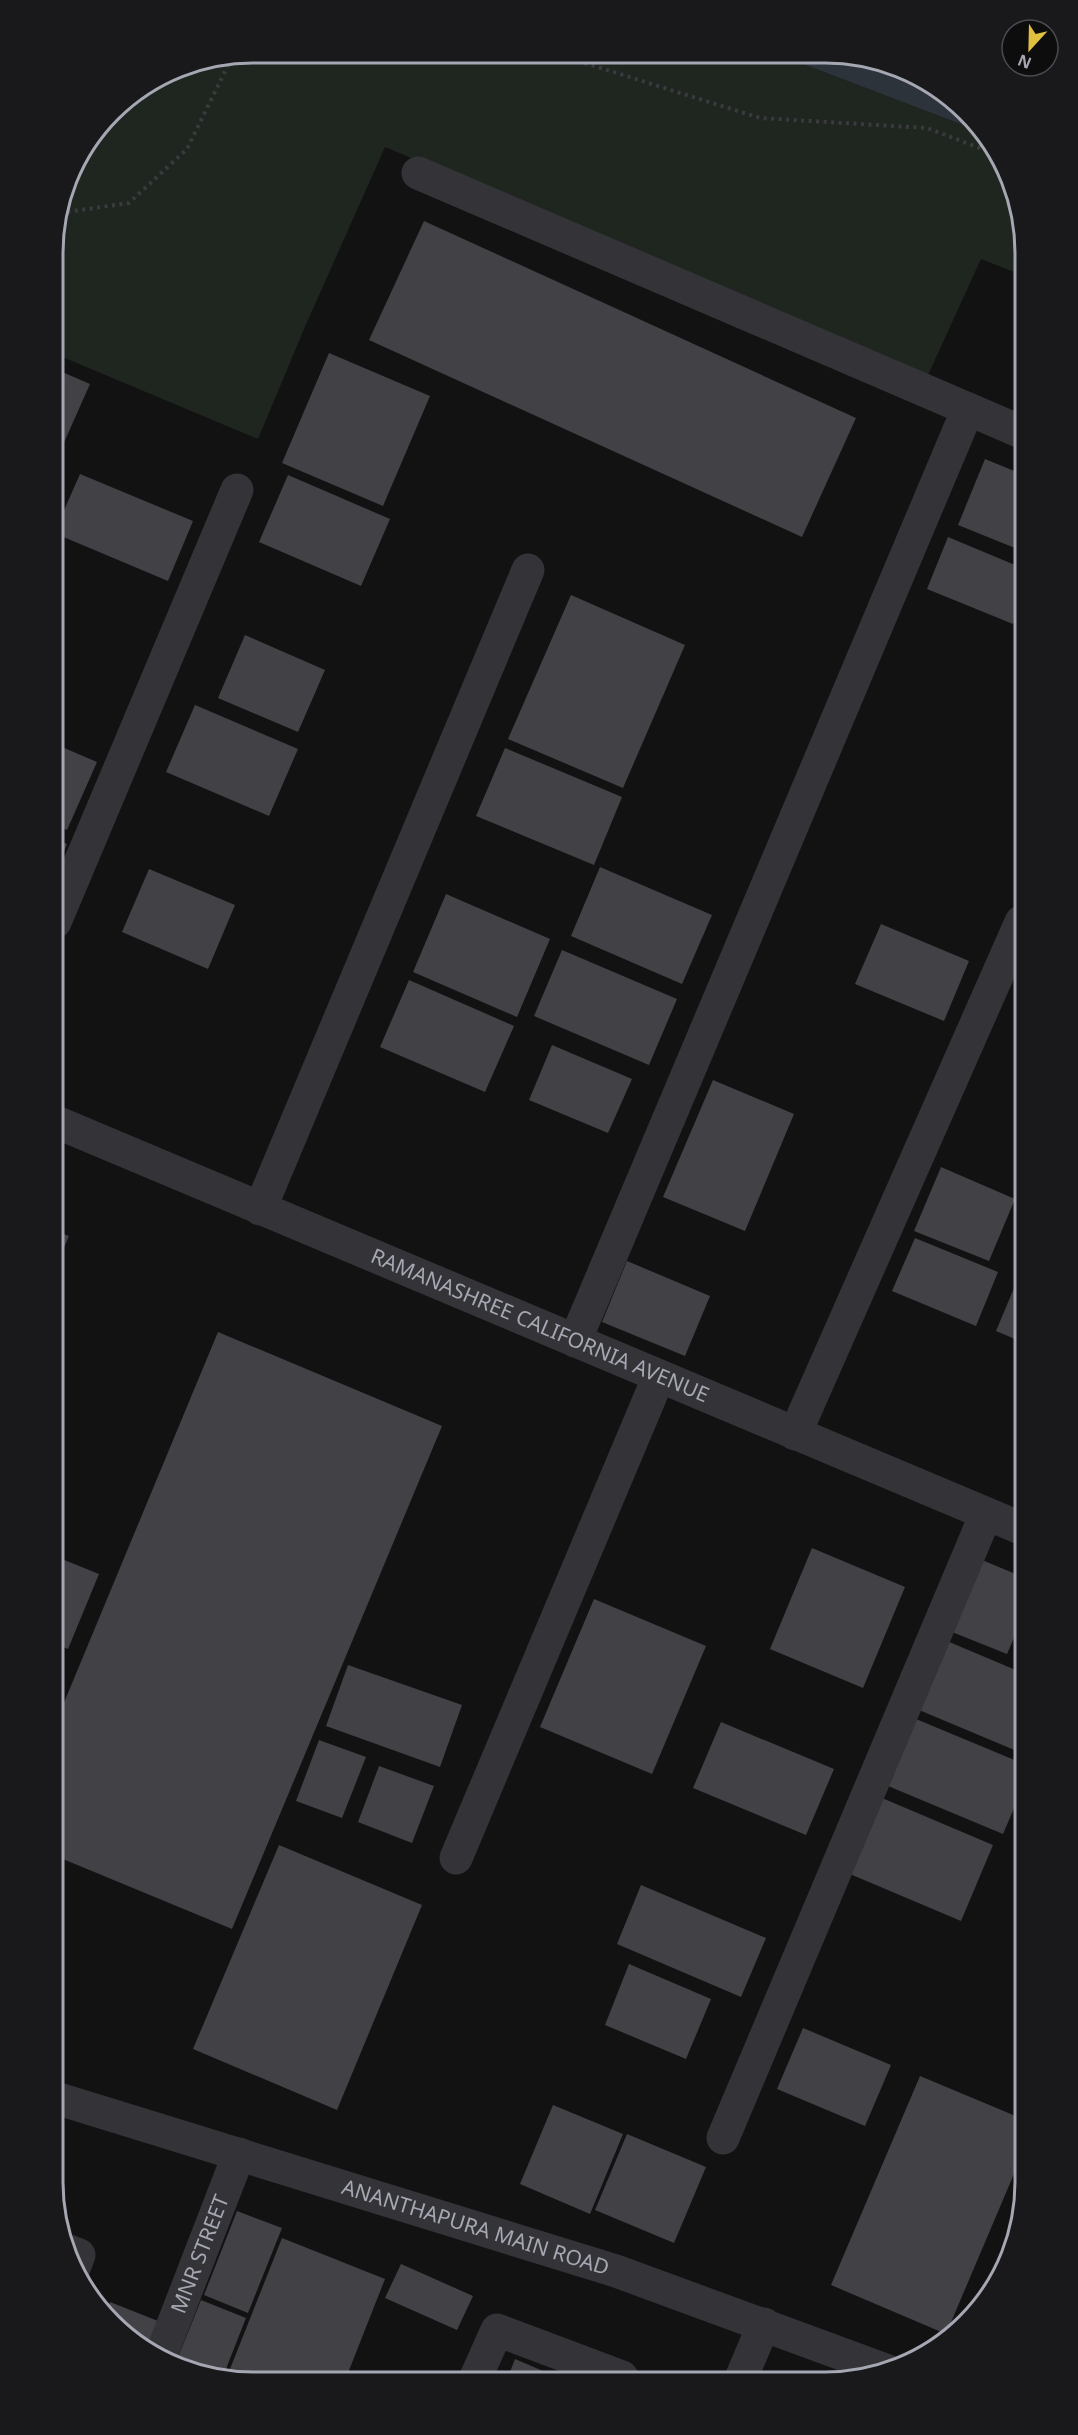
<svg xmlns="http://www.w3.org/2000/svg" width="1078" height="2435" font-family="'Noto Sans',sans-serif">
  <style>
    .green { fill: #1f2620 }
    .water { fill: #2d333b }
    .building { fill: #424246 }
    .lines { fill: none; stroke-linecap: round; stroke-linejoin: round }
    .path { stroke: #3a3a3f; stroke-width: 4; stroke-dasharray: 3 4.5; stroke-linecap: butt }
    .minor { stroke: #343438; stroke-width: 33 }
    .tertiary { stroke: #343438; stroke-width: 33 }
    .labels { text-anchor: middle; stroke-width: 4.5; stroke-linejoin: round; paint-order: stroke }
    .street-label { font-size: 21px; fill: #a5a7b3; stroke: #0d0d0e }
    .rim { fill: none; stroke: #a5a7b3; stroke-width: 3 }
  </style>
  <rect width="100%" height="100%" fill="#121213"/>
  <!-- green -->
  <path class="green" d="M253 53 782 56 984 133 992 142 1019 201V274L981 259 928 375 385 147 304 329 258 439 53 353V240L73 165 121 103 177 68Z"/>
  <!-- water -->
  <path class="water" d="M782 56H863L957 103 984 133Z"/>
  <!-- building -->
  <g class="building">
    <path d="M424 221 856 418 802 537 369 340Z"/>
    <path d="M329 353 430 396 383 506 282 463Z"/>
    <path d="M53 368 90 384 62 447 54 443Z"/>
    <path d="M985 459 1019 473 1020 550 958 525Z"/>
    <path d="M80 474 193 521 168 581 54 533Z"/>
    <path d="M288 475 390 519 361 586 259 542Z"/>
    <path d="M948 537 1020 567V607L1013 624 927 589Z"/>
    <path d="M571 595 685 645 623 788 508 739Z"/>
    <path d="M245 635 325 670 298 732 218 698Z"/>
    <path d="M195 705 298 749 269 816 166 772Z"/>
    <path d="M55 744 97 762 67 830 55 825Z"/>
    <path d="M505 748 622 797 594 865 476 816Z"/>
    <path d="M55 839 67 844 55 873Z"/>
    <path d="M600 867 712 915 682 984 571 936Z"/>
    <path d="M149 869 235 905 208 969 122 932Z"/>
    <path d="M446 894 550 939 517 1017 413 972Z"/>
    <path d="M881 924 969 961 944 1021 855 984Z"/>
    <path d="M562 950 677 999 649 1065 534 1016Z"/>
    <path d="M409 980 514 1026 485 1092 380 1047Z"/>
    <path d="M552 1045 632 1079 608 1133 529 1100Z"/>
    <path d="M713 1080 794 1114 745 1231 663 1197Z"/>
    <path d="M941 1167 1015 1199 989 1261 914 1231Z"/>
    <path d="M56 1231 69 1236 56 1266Z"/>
    <path d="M915 1238 998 1272 976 1326 892 1291Z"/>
    <path d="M627 1261 710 1296 685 1356 602 1322Z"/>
    <path d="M1022 1269V1342L996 1331Z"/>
    <path d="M218 1332 442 1426 232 1929 58 1857V1717Z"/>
    <path d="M812 1548 905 1587 863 1688 770 1649Z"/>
    <path d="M57 1557 99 1574 68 1649 58 1645Z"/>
    <path d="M982 1560 1023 1577V1617L1007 1654 952 1632Z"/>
    <path d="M594 1599 706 1646 652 1774 540 1727Z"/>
    <path d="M947 1641 1023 1673 1024 1754 919 1710Z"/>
    <path d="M348 1665 462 1705 440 1767 326 1726Z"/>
    <path d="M916 1719 1024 1764V1785L1003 1834 888 1786Z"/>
    <path d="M721 1722 834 1769 806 1835 693 1788Z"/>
    <path d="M319 1740 366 1757 342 1818 296 1801Z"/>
    <path d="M379 1766 434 1786 412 1843 358 1822Z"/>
    <path d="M882 1798 993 1845 961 1921 850 1874Z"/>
    <path d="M279 1845 422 1905 337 2110 193 2049Z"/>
    <path d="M641 1885 766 1938 741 1997 617 1944Z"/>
    <path d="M629 1964 711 1999 686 2059 605 2025Z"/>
    <path d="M803 2028 891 2065 865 2126 777 2089Z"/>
    <path d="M920 2076 1025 2120V2148L946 2334 831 2285Z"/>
    <path d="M553 2105 623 2134 590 2214 520 2184Z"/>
    <path d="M627 2134 706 2167 674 2243 595 2210Z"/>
    <path d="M237 2211 282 2228 248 2313 204 2295Z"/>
    <path d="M282 2238 385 2279 346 2378 226 2379Z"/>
    <path d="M401 2264 473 2296 457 2330 385 2298Z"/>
    <path d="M201 2300 246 2318 222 2379 203 2373 177 2360Z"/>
    <path d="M110 2302 158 2321 148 2346 121 2332 106 2314Z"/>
    <path d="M515 2359 557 2377H508Z"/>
  </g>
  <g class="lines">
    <!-- path -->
    <g class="path">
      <path d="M556 54 760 118 927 128 998 155"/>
      <path d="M60 213 129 203 187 149 232 57"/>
    </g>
    <!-- minor -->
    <g class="minor">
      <path d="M418 173 968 409"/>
      <path d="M55 922 237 490"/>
      <path id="s1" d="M56 1122 1023 1529"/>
      <path d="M260 1209 528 570"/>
      <path d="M575 1341 968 409 1019 431"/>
      <path d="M795 1434 1021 922"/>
      <path d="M456 1858 659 1376"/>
      <path d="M723 2138 986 1514"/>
      <path d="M66 2250 79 2255 74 2268"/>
      <path id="s2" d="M162 2353 239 2154"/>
      <path d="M742 2376 764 2324"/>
      <path d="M476 2377 497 2330 622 2377"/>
    </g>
    <!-- tertiary -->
    <path class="tertiary" id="s3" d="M59 2099 616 2271 888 2371"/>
  </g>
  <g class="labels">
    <!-- street labels -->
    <g class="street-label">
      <text dy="7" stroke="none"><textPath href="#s1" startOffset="525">RAMANASHREE CALIFORNIA AVENUE</textPath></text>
      <text dy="7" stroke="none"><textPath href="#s3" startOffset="436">ANANTHAPURA MAIN ROAD</textPath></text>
      <text dy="7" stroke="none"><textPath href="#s2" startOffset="106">MNR STREET</textPath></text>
    </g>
  </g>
  <!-- crop -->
  <path d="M0 0H1078V2435H0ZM253 63H825A190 190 0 0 1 1015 253V2182A190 190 0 0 1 825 2372H253A190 190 0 0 1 63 2182V253A190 190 0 0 1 253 63Z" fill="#19191b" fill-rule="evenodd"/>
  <path class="rim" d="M253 63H825A190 190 0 0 1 1015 253V2182A190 190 0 0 1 825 2372H253A190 190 0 0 1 63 2182V253A190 190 0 0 1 253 63Z"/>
  <!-- north arrow -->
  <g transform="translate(1030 48) rotate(202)"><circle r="28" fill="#0d0d0e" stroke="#4a4b50" stroke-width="1.5"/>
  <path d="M0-4.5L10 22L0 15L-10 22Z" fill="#dfc13f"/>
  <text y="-9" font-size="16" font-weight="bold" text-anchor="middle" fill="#a5a7b3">N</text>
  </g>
</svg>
